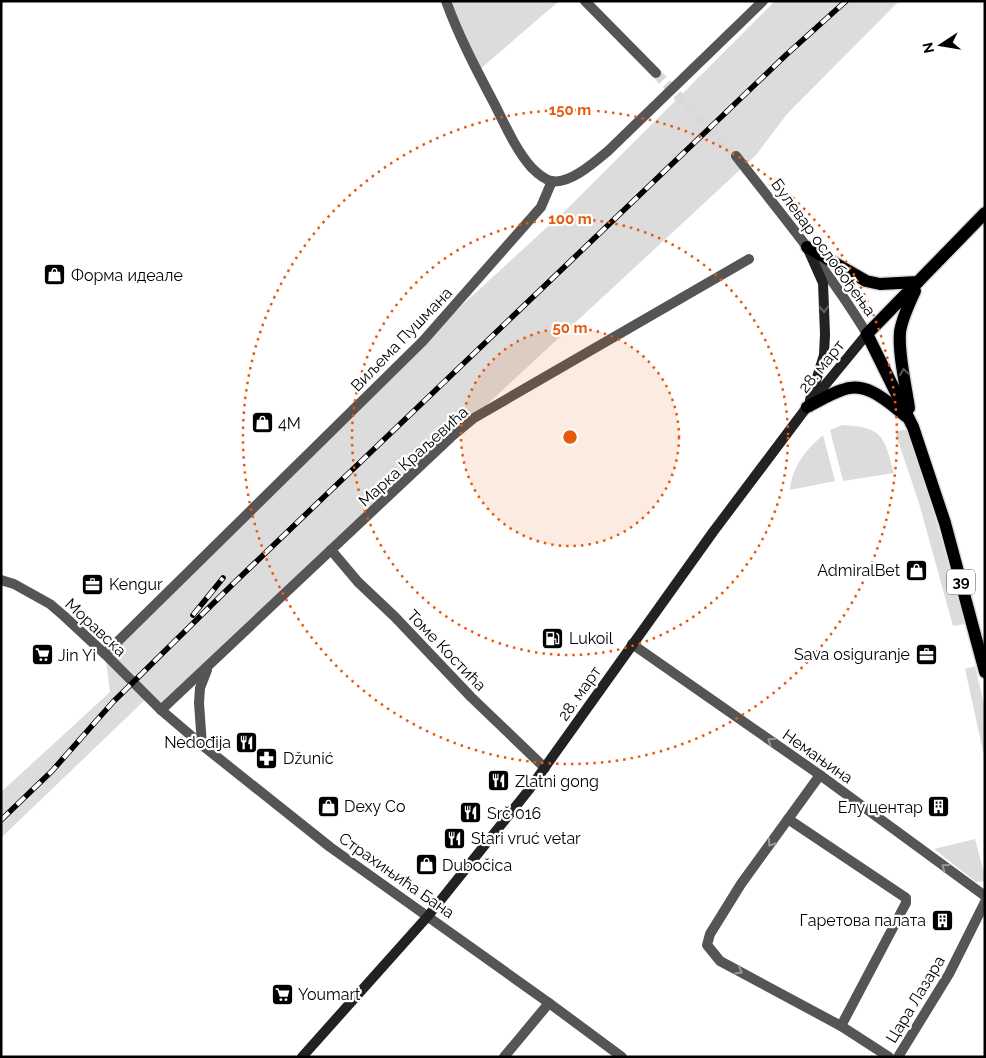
<svg xmlns="http://www.w3.org/2000/svg" width="986" height="1058" font-family="Raleway,sans-serif">
  <style>
    .green { fill: #dcdcdc }
    .lines { fill: none; stroke-linecap: round; stroke-linejoin: round }
    .tertiary-tunnel { stroke: #d9d9d9; stroke-width: 10; stroke-dasharray: 10 5; stroke-linecap: butt }
    .primary-casing { stroke: #dbdbdb; stroke-width: 15 }
    .minor { stroke: #555; stroke-width: 10 }
    .tertiary { stroke: #555; stroke-width: 10 }
    .secondary { stroke: #222; stroke-width: 10 }
    .primary { stroke: #000; stroke-width: 12 }
    .rail-casing { stroke: #000; stroke-width: 5.5 }
    .rail { stroke: #fff; stroke-width: 4; stroke-dasharray: 11; stroke-linecap: butt }
    .oneway { stroke: #646464 }
    .oneway2 { stroke: #595959 }
    .oneway3 { stroke: #999 }
    .ring { fill: none; stroke: #e8590c; stroke-width: 2.5; stroke-dasharray: 2.5 5 }
    .labels { text-anchor: middle; stroke-width: 4.5; stroke-linejoin: round; paint-order: stroke }
    .shield { fill: #fff; stroke: #4c4c4c; stroke-width: 1 }
    .shield-label { font-size: 15px; font-weight: bold; fill: #000 }
    .street-label { font-size: 16px; fill: #000; stroke: #fff }
    .poi-label { font-size: 16px; fill: #000; stroke: #fff; text-anchor: start }
    .centre { fill: #e8590c; stroke: #fff; stroke-width: 2.5 }
    .ring-label { font-size: 15px; text-anchor: middle; font-weight: bold; fill: #e8590c; stroke: #fff; stroke-width: 4.5; stroke-linejoin: round; paint-order: stroke }
  </style>
  <rect width="100%" height="100%" fill="#fff"/>
  <!-- green -->
  <g class="green">
    <path d="M446 1H559L478 71Z"/>
    <path d="M775 1H899L787 114 756 155 161 707 149 696 1 838V792L110 692 105 654 423 341 568 208Z"/>
    <path d="M842 425C884 427 884 437 894 473L843 481 830 430Z"/>
    <path d="M903 430H907L930 499 965 624 953 626 919 503 896 435 899 431Z"/>
    <path d="M823 435 835 481 790 490C792 466 806 450 823 435Z"/>
    <path d="M975 666 985 709V760L965 669Z"/>
    <path d="M975 839 985 877V881L976 882 934 849Z"/>
  </g>
  <g class="lines">
    <!-- tertiary-tunnel -->
    <path class="tertiary-tunnel" d="M656 73 736 156"/>
    <defs>
      <g id="primary">
        <path d="M985 213 867 334 913 427 945 523 985 672"/>
        <path d="M807 247 866 281 880 284 918 282"/>
        <path d="M807 407C819 401 830 394 842 390 867 380 889 403 907 417"/>
        <path d="M909 408C906 386 898 354 900 332 902 318 909 304 915 291"/>
      </g>
    </defs>
    <!-- primary casing -->
    <use href="#primary" class="primary-casing"/>
    <!-- minor -->
    <g class="minor">
      <path d="M331 550 358 582 395 617 471 697 545 768"/>
      <path d="M1 580 14 584 50 604 64 616 105 654 161 710 202 745 330 847 549 1003 622 1057"/>
      <path d="M632 644 820 775 985 896"/>
      <path d="M105 654 423 341 541 207 552 181"/>
      <path d="M161 710 451 437 474 418 749 259"/>
      <path d="M202 745 199 703 200 688 207 670"/>
      <path d="M820 775 741 884 710 934 707 945 720 961 841 1026 889 1057"/>
      <path d="M788 819 906 898V903L841 1026"/>
      <path d="M504 1057 549 1003"/>
      <path d="M898 1057 949 974 985 902"/>
    </g>
    <!-- tertiary -->
    <g class="tertiary">
      <path d="M446 1C459 37 477 71 495 105 505 125 517 152 532 168 537 173 544 179 551 181 569 185 595 162 608 151L763 1"/>
      <path d="M585 1 656 73"/>
      <path d="M736 156C781 214 829 271 867 334"/>
    </g>
    <!-- secondary -->
    <g class="secondary">
      <path d="M807 247 823 283 825 334 824 355 810 400"/>
      <path d="M302 1057 428 916 528 791 713 532 807 407 867 334"/>
    </g>
    <!-- primary -->
    <use href="#primary" class="primary"/>
    <defs>
      <g id="rail">
        <path d="M193 615 223 578"/>
        <path d="M1 820 52 771 113 702 235 582 786 55 846 1"/>
      </g>
    </defs>
    <!-- rail casing -->
    <use href="#rail" class="rail-casing"/>
    <!-- rail -->
    <use href="#rail" class="rail"/>
  </g>
  <!-- one-way arrows -->
  <defs><path id="oneway-chevron" d="M-2-3.5L2.5 0L-2 3.5" fill="none" stroke-width="1.6" stroke-linecap="round" stroke-linejoin="round" transform="scale(1.25)"/></defs>
  <use class="oneway" href="#oneway-chevron" transform="translate(824 309) rotate(87)"/>
  <use class="oneway2" href="#oneway-chevron" transform="translate(904 372) rotate(-98)"/>
  <g class="oneway3">
    <use href="#oneway-chevron" transform="translate(771 741) rotate(-145)"/>
    <use href="#oneway-chevron" transform="translate(771 843) rotate(126)"/>
    <use href="#oneway-chevron" transform="translate(945 867) rotate(-144)"/>
    <use href="#oneway-chevron" transform="translate(739 971) rotate(29)"/>
  </g>
  <!-- distance rings -->
  <circle cx="570" cy="437" r="109" fill="#e8590c" fill-opacity=".12"/>
  <g class="ring">
    <circle cx="570" cy="437" r="109"/>
    <circle cx="570" cy="437" r="218"/>
    <circle cx="570" cy="437" r="327"/>
  </g>
  <!-- icons -->
  <defs>
    <symbol id="shop-square" viewBox="-11 -11 22 22"><rect x="-9" y="-9" width="18" height="18" rx="4" fill="#000" stroke="#fff"/><path d="M-5-2.5h2.3a2.7 3.5 0 0 1 5.4 0H5L5.5 6h-11ZM-1.5-2.5h3a1.5 2.3 0 0 0-3 0Z" fill="#fff"/></symbol>
    <symbol id="office-square" viewBox="-11 -11 22 22"><rect x="-9" y="-9" width="18" height="18" rx="4" fill="#000" stroke="#fff"/><path d="M-6-3h4V-5.5h4V-3h4V5H-6ZM-1-4.5V-3h2v-1.5ZM-6 0V1H6V0Z" fill="#fff"/></symbol>
    <symbol id="fuel-square" viewBox="-11 -11 22 22"><rect x="-9" y="-9" width="18" height="18" rx="4" fill="#000" stroke="#fff"/><path d="M-5.5-6h7V0h2V4h1.3V-2.5L3-4.5l.8-.8L6-3V5H2.5V1h-1V6h-7ZM-4.2-4.7v3.2H.2V-4.7Z" fill="#fff"/></symbol>
    <symbol id="supermarket-square" viewBox="-11 -11 22 22"><rect x="-9" y="-9" width="18" height="18" rx="4" fill="#000" stroke="#fff"/><path d="M-6-5.5h2.5l.6 2H6L4.5 2H-2.5L-4.4-4H-6ZM-1.5 3.2a1.3 1.3 0 1 0 .1 0ZM3 3.2a1.3 1.3 0 1 0 .1 0Z" fill="#fff"/></symbol>
    <symbol id="restaurant-square" viewBox="-11 -11 22 22"><rect x="-9" y="-9" width="18" height="18" rx="4" fill="#000" stroke="#fff"/><path d="M-5-6h1v4h1v-4h1v4h1v-4h1v5L-1.5 .5V6h-2V.5L-5-1ZM5-6V6H3V1.5H1.5Q1.5-4 5-6Z" fill="#fff"/></symbol>
    <symbol id="pharmacy-square" viewBox="-11 -11 22 22"><rect x="-9" y="-9" width="18" height="18" rx="4" fill="#000" stroke="#fff"/><path d="M-2-6h4v4h4v4h-4v4h-4v-4h-4v-4h4Z" fill="#fff"/></symbol>
    <symbol id="building-square" viewBox="-11 -11 22 22"><rect x="-9" y="-9" width="18" height="18" rx="4" fill="#000" stroke="#fff"/><path d="M-4-6H4V6H1V3H-1V6H-4ZM-2.5-4.3h1.7v1.8h-1.7ZM.8-4.3h1.7v1.8H.8ZM-2.5-1h1.7V.8h-1.7ZM.8-1h1.7V.8H.8Z" fill="#fff"/></symbol>
  </defs>
  <g fill-rule="evenodd">
    <use href="#shop-square" x="42" y="262" width="25" height="25"/>
    <use href="#shop-square" x="250" y="410" width="25" height="25"/>
    <use href="#shop-square" x="904" y="558" width="25" height="25"/>
    <use href="#office-square" x="80" y="572" width="25" height="25"/>
    <use href="#fuel-square" x="540" y="626" width="25" height="25"/>
    <use href="#office-square" x="914" y="642" width="25" height="25"/>
    <use href="#supermarket-square" x="30" y="642" width="25" height="25"/>
    <use href="#restaurant-square" x="234" y="730" width="25" height="25"/>
    <use href="#pharmacy-square" x="254" y="746" width="25" height="25"/>
    <use href="#restaurant-square" x="486" y="768" width="25" height="25"/>
    <use href="#shop-square" x="316" y="794" width="25" height="25"/>
    <use href="#building-square" x="926" y="794" width="25" height="25"/>
    <use href="#restaurant-square" x="458" y="800" width="25" height="25"/>
    <use href="#restaurant-square" x="442" y="826" width="25" height="25"/>
    <use href="#shop-square" x="414" y="852" width="25" height="25"/>
    <use href="#building-square" x="930" y="908" width="25" height="25"/>
    <use href="#supermarket-square" x="270" y="982" width="25" height="25"/>
  </g>
  <g class="labels">
    <!-- shield labels -->
    <rect class="shield" x="947" y="569.5" width="28" height="25" rx="4"/>
    <g class="shield-label">
      <text x="961" y="587">39</text>
    </g>
    <!-- street labels -->
    <g class="street-label">
      <text transform="translate(824 247) rotate(54)" y="6">Булевар ослобођења</text>
      <text transform="translate(401 339) rotate(-46)" y="6">Виљема Пушмана</text>
      <text transform="translate(821 366) rotate(-51)" y="6">28. март</text>
      <text transform="translate(413 456) rotate(-42)" y="6">Марка Краљевића</text>
      <text transform="translate(96 627) rotate(43)" y="6">Моравска</text>
      <text transform="translate(447 650) rotate(46)" y="6">Томе Костића</text>
      <text transform="translate(579 693) rotate(-55)" y="6">28. март</text>
      <text transform="translate(818 756) rotate(35)" y="6">Немањина</text>
      <text transform="translate(397 875) rotate(35)" y="6">Страхињића Бана</text>
      <text transform="translate(915 999) rotate(-59)" y="6">Цара Лазара</text>
    </g>
    <!-- poi labels -->
    <g class="poi-label">
      <text x="71" y="281">Форма идеале</text>
      <text x="278" y="429">4M</text>
      <text x="900" y="576" text-anchor="end">AdmiralBet</text>
      <text x="109" y="590">Kengur</text>
      <text x="569" y="644">Lukoil</text>
      <text x="910" y="660" text-anchor="end">Sava osiguranje</text>
      <text x="58" y="661">Jin Yi</text>
      <text x="231" y="748" text-anchor="end">Nedođija</text>
      <text x="283" y="764">Džunić</text>
      <text x="515" y="787">Zlatni gong</text>
      <text x="344" y="812">Dexy Co</text>
      <text x="923" y="813" text-anchor="end">Елу центар</text>
      <text x="487" y="819">Srč 016</text>
      <text x="471" y="844">Stari vruć vetar</text>
      <text x="442" y="871">Dubočica</text>
      <text x="926" y="926" text-anchor="end">Гаретова палата</text>
      <text x="298" y="1000">Youmart</text>
    </g>
  </g>
  <circle cx="570" cy="437" r="8" class="centre"/>
  <g class="ring-label">
    <text x="570" y="115">150 m</text>
    <text x="570" y="224">100 m</text>
    <text x="570" y="333">50 m</text>
  </g>
  <!-- border -->
  <rect width="986" height="1058" fill="none" stroke="#000000" stroke-width="5"/>
  <!-- north arrow -->
  <g transform="translate(941 45) rotate(258)" stroke="#ffffff" stroke-width="4" paint-order="stroke">
  <path d="M0-4L9 19L0 12L-9 19Z" fill="#000000"/>
  <text y="-8" font-size="14" font-weight="bold" text-anchor="middle" fill="#000000">N</text>
  </g>
</svg>
